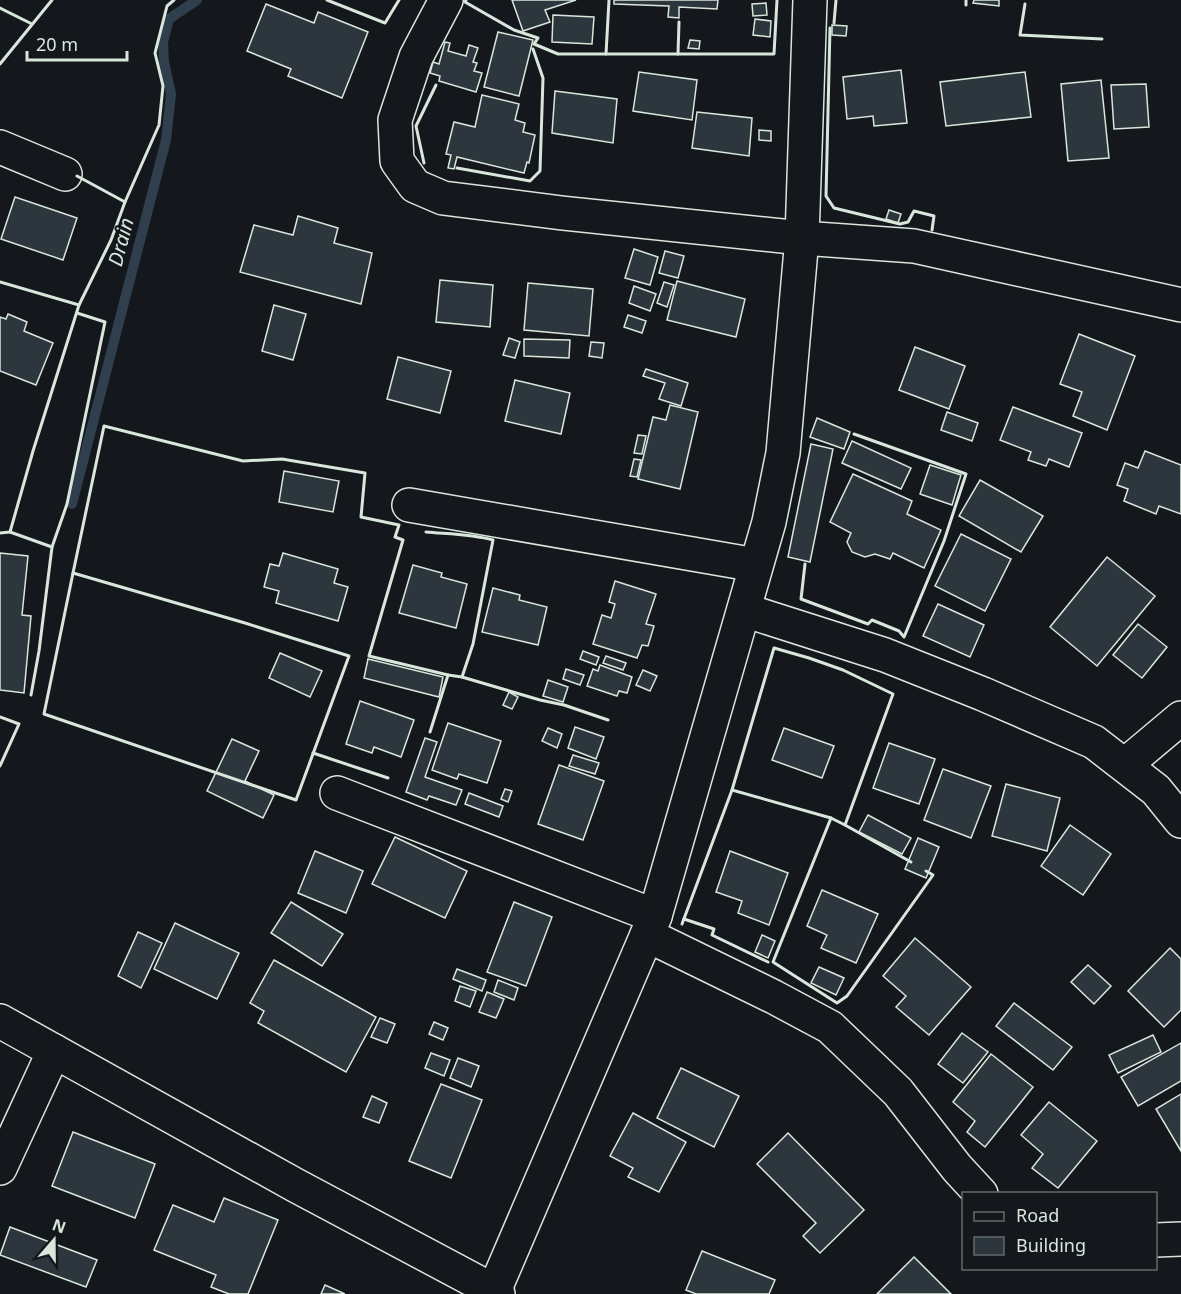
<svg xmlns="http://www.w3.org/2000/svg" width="1181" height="1294" font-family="'Noto Sans',sans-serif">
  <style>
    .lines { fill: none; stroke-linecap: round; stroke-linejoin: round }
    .stream { stroke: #2f3f4d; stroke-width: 10 }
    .building { fill: #2c363c; stroke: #d8e6dc; stroke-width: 1.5 }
    .minor-casing { stroke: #d8e6dc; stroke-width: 36 }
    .minor { stroke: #14181c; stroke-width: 33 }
    .wall { stroke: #d8e6dc; stroke-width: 3 }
    .labels { text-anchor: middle; stroke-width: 4.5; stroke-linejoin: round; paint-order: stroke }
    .water-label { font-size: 20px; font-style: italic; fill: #d8e6dc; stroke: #14181c }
  </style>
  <rect width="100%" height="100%" fill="#14181c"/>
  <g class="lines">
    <!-- stream -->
    <path class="stream" d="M72 504 166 140 171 94 164 62 163 42 169 19 197 0"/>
  </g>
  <!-- building -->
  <g class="building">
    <path d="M512 0H576L545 10 550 22 523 31Z"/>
    <path d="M614 0H718L717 9 679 7V18L668 17 669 6 614 4Z"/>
    <path d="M974 0H999V6L973 3Z"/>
    <path d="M766 3 767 15 753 16 752 4Z"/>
    <path d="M266 4 314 23 318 12 368 32 342 98 288 76 291 69 247 51Z"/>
    <path d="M553 15 594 17 592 44 552 42Z"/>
    <path d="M755 19 771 21 770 37 753 35Z"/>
    <path d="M832 25 847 26 846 36 832 35Z"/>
    <path d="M498 32 533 40 519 96 484 87Z"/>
    <path d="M690 40 700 41 699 49 688 48Z"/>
    <path d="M445 42 450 43 448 51 466 56 469 45 478 48 473 62 477 63 474 71 482 73 476 92 439 81 440 76 430 73 433 62 439 64Z"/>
    <path d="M901 70 907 123 874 126 873 116 847 119 843 77Z"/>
    <path d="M639 72 697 80 692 120 633 111Z"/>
    <path d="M1025 72 1031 117 946 126 940 82Z"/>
    <path d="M1101 80 1109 158 1068 161 1061 84Z"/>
    <path d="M1146 84 1149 127 1114 129 1111 85Z"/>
    <path d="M555 91 617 99 613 143 552 133Z"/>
    <path d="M482 95 519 104 515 120 525 123 523 132 535 135 529 163 527 162 524 173 457 157 454 169 448 168 451 155 446 154 454 122 475 127Z"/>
    <path d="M697 112 752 118 749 156 692 148Z"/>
    <path d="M759 130 771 131V141L759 140Z"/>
    <path d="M15 197 77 218 63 260 1 239Z"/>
    <path d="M889 210 901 214 898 223 886 219Z"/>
    <path d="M298 216 338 228 334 243 372 253 361 304 240 272 254 225 293 235Z"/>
    <path d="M634 249 658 257 650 285 625 278Z"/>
    <path d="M665 251 684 256 678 278 659 273Z"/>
    <path d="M440 280 493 285 490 327 436 322Z"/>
    <path d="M677 281 745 299 736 337 667 320Z"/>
    <path d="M664 282 674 285 667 307 657 303Z"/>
    <path d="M528 283 593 289 589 336 524 330Z"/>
    <path d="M634 286 656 294 650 311 629 303Z"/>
    <path d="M274 305 306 314 293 360 262 351Z"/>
    <path d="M8 314 27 322 24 331 53 343 36 385 0 371V317L6 319Z"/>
    <path d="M628 315 646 321 642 333 624 327Z"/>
    <path d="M1079 334 1135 356 1107 430 1073 416 1082 392 1060 384Z"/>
    <path d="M509 338 520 342 515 358 503 355Z"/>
    <path d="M524 339 570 340 569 358 524 356Z"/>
    <path d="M591 342 604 343 602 358 589 356Z"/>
    <path d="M915 347 965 366 949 409 899 390Z"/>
    <path d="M398 357 451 371 440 413 387 399Z"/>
    <path d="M646 369 688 383 681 406 659 399 665 383 643 376Z"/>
    <path d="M515 380 570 393 561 434 505 421Z"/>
    <path d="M670 405 698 412 680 489 638 479 653 417 666 420Z"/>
    <path d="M1013 407 1082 433 1069 467 1049 459 1046 466 1028 460 1031 452 1000 440Z"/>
    <path d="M947 412 978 423 972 441 941 430Z"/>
    <path d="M817 418 850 432 844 449 810 437Z"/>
    <path d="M638 435 646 436 642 454 634 453Z"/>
    <path d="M852 441 911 468 901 489 842 463Z"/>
    <path d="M811 444 833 449 810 562 788 557Z"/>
    <path d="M1145 451 1181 465V514L1159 506 1156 514 1124 501 1128 489 1117 485 1125 463 1138 468Z"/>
    <path d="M634 459 641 460 637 477 630 476Z"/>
    <path d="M930 465 961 475 952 505 920 494Z"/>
    <path d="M284 471 339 481 333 512 279 502Z"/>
    <path d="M853 474 912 501 907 514 941 530 924 568 893 553 890 559 875 554 865 557 852 552 847 542 851 533 830 522Z"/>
    <path d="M980 480 1043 516 1021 552 959 516Z"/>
    <path d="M961 534 1011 559 985 611 935 586Z"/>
    <path d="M0 553 28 556 22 615 31 616 24 693 0 690Z"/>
    <path d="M283 553 338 569 334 583 348 587 338 621 276 603 279 591 264 587 270 564 279 566Z"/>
    <path d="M1107 557 1155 596 1097 666 1050 627Z"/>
    <path d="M413 565 442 573 441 577 467 584 456 628 399 613Z"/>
    <path d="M615 581 656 594 646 624 654 626 648 646 642 645 637 658 593 644 602 615 611 618 615 604 609 602Z"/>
    <path d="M493 588 520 595 519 600 547 607 538 645 482 632Z"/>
    <path d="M938 604 984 625 970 657 923 636Z"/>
    <path d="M1138 624 1167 647 1142 678 1113 655Z"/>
    <path d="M583 651 599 657 596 665 580 659Z"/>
    <path d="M280 653 322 671 310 697 269 678Z"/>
    <path d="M606 656 626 663 623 670 603 663Z"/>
    <path d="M368 659 443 677 439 697 364 678Z"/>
    <path d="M600 665 632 677 627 693 619 691 617 696 587 686 593 669 598 671Z"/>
    <path d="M566 669 584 675 580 685 563 679Z"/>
    <path d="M643 670 657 676 650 691 636 685Z"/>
    <path d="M548 680 568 687 563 702 543 696Z"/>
    <path d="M509 692 518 697 512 709 503 705Z"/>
    <path d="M360 701 414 720 401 757 374 747 372 753 346 744Z"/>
    <path d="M448 723 501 741 487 783 459 774 457 779 432 770Z"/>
    <path d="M575 727 604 737 596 759 568 748Z"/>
    <path d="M548 728 562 734 557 748 542 741Z"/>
    <path d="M784 728 834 746 822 778 772 760Z"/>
    <path d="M425 738 437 742 425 777 462 790 456 805 429 796 427 800 406 792Z"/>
    <path d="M232 739 259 751 245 781 274 795 263 818 207 791Z"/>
    <path d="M889 743 935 759 919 804 873 788Z"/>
    <path d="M573 755 599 763 595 774 569 766Z"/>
    <path d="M559 765 604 781 583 840 538 824Z"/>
    <path d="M943 769 991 786 971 838 924 820Z"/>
    <path d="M1006 784 1060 798 1047 851 992 836Z"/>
    <path d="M505 789 512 791 508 802 501 799Z"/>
    <path d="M469 793 503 806 499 817 465 804Z"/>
    <path d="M868 815 911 838 902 854 859 832Z"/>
    <path d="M1070 825 1111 854 1083 895 1041 866Z"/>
    <path d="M395 837 467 871 445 918 372 884Z"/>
    <path d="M918 838 939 847 926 878 905 869Z"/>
    <path d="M315 851 363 871 346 913 298 893Z"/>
    <path d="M730 851 788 873 769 925 738 913 742 901 716 892Z"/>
    <path d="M822 890 878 914 856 963 821 948 827 935 807 926Z"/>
    <path d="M291 902 343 934 322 966 271 933Z"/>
    <path d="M514 902 552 917 526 986 487 972Z"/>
    <path d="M175 923 239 953 217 999 154 969Z"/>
    <path d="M138 932 162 943 141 988 118 976Z"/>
    <path d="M762 935 775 941 768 958 755 952Z"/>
    <path d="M915 938 971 987 929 1035 896 1007 906 996 883 976Z"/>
    <path d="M1170 948 1181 959V1010L1164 1027 1128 991Z"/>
    <path d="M274 960 376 1017 346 1072 258 1023 264 1011 250 1003Z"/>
    <path d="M1088 965 1111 986 1094 1004 1071 982Z"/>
    <path d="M819 967 844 978 836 995 811 983Z"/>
    <path d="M457 969 486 980 482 991 453 979Z"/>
    <path d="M498 980 518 988 514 1000 494 992Z"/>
    <path d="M460 986 476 991 470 1007 455 1001Z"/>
    <path d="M487 992 504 999 496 1018 479 1012Z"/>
    <path d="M1014 1003 1072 1047 1053 1070 996 1026Z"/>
    <path d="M380 1018 395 1024 387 1043 371 1037Z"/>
    <path d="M434 1022 448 1028 443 1040 429 1034Z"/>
    <path d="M962 1033 988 1052 963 1083 938 1064Z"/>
    <path d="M1153 1035 1161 1052 1118 1073 1109 1055Z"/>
    <path d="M1181 1043V1081L1138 1106 1121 1077Z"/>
    <path d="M431 1053 450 1060 444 1076 425 1068Z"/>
    <path d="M991 1054 1033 1087 985 1147 967 1132 975 1121 953 1102Z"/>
    <path d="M458 1058 479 1066 471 1087 450 1078Z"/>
    <path d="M681 1068 739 1096 714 1147 657 1118Z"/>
    <path d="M441 1084 482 1100 451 1178 409 1161Z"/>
    <path d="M1181 1094V1151L1156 1109Z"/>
    <path d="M372 1096 387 1103 379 1123 363 1117Z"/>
    <path d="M1049 1102 1097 1141 1058 1188 1032 1168 1043 1154 1021 1135Z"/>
    <path d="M633 1113 686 1142 659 1192 628 1177 633 1168 610 1156Z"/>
    <path d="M73 1132 155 1164 135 1218 52 1186Z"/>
    <path d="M788 1133 864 1210 820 1253 803 1236 816 1223 757 1164Z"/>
    <path d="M224 1198 278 1220 248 1294H229L211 1287 216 1275 154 1250 173 1205 214 1222Z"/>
    <path d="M10 1227 97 1260 86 1287 0 1255Z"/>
    <path d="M702 1251 775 1280 769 1294H696L686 1290Z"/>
    <path d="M914 1257 951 1294H877Z"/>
    <path d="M325 1285 345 1294H321Z"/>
  </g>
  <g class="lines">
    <defs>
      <g id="minor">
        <path d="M446 0 416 57 395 120 397 161 415 186 443 198 562 213 802 238 914 246 1181 305"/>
        <path d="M0 147 65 174"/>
        <path d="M409 505 756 565"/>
        <path d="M744 610 885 655 983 694 1094 742 1156 790 1181 821"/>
        <path d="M1125 765 1181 718"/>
        <path d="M337 793 655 916"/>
        <path d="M647 935 774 997 830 1027 898 1092 957 1168 981 1194"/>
        <path d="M0 1021 295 1185 494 1291 498 1294"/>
        <path d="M0 1168 54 1051"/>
        <path d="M1156 1240 1181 1239"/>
        <path d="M494 1291 655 916 769 522 783 453 802 238 810 0"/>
      </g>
    </defs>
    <!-- minor casing -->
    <use href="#minor" class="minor-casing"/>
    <!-- minor -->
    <use href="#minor" class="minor"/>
    <!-- wall -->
    <g class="wall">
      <path d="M327 0 385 23 399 0"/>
      <path d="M466 0 465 2 514 30 538 38 534 44 558 54H606L609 0"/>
      <path d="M1025 4 1020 35 1102 39"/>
      <path d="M966 5V0"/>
      <path d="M0 8 32 24"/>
      <path d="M834 23 836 0"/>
      <path d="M830 28 826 196 834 208 900 224 908 222 914 211 934 216 932 230"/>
      <path d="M606 54H774L777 0"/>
      <path d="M678 54 679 22"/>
      <path d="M0 64 52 0"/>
      <path d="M424 163 416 126 436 85"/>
      <path d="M457 168 530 181 540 171 543 78 533 49"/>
      <path d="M77 176 125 202 111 240 79 305"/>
      <path d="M125 202 159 125 163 86 155 53 167 6 174 0"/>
      <path d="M0 282 79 305 33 451 10 532 52 547 39 651 31 695"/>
      <path d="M426 532C448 534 471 534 493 540L473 644 462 677"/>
      <path d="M0 533 10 532"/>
      <path d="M52 547 67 504 105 322 77 313"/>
      <path d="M805 564 801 599 868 624 872 620 899 631 904 637 944 541 966 474 854 434"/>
      <path d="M73 573 245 623 349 656 296 800 44 714Z"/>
      <path d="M73 573 104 426 243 461 282 459 365 473 361 517 399 525 395 537 403 540 369 656 448 675 430 732"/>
      <path d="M774 648 809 658 843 670 893 694 845 825 831 818 732 790Z"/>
      <path d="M448 675 462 677 540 700 564 705 608 720"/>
      <path d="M0 717 19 724 0 766"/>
      <path d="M313 753 388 778"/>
      <path d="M831 818 773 962 837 1003 847 996 933 875 926 871"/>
      <path d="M845 825 911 862"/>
      <path d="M684 919 714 929 712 935 768 962"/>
      <path d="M682 924 732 790"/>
    </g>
  </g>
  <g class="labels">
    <!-- water labels -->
    <g class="water-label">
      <text transform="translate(121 242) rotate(-75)" y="7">Drain</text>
    </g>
  </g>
  <!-- legend -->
  <rect x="962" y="1192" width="195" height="78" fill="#14181c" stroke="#626a69" stroke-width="1.5"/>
  <rect x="974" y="1212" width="30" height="9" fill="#14181c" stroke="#626a69" stroke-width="1.5"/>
  <text x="1016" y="1222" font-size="18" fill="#d8e6dc">Road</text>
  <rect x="974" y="1237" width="30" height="18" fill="#2c363c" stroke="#626a69" stroke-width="1.5"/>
  <text x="1016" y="1252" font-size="18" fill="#d8e6dc">Building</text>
  <!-- north arrow -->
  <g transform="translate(54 1240) rotate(20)" stroke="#14181c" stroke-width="4.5" paint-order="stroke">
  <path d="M0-4.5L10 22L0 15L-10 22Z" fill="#d8e6dc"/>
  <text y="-9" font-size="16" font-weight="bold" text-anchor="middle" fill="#d8e6dc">N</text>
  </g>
  <!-- scale -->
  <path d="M27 51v9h100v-9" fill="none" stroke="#d8e6dc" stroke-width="3"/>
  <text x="36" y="51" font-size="18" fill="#d8e6dc" stroke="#14181c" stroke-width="4.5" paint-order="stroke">20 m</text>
</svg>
